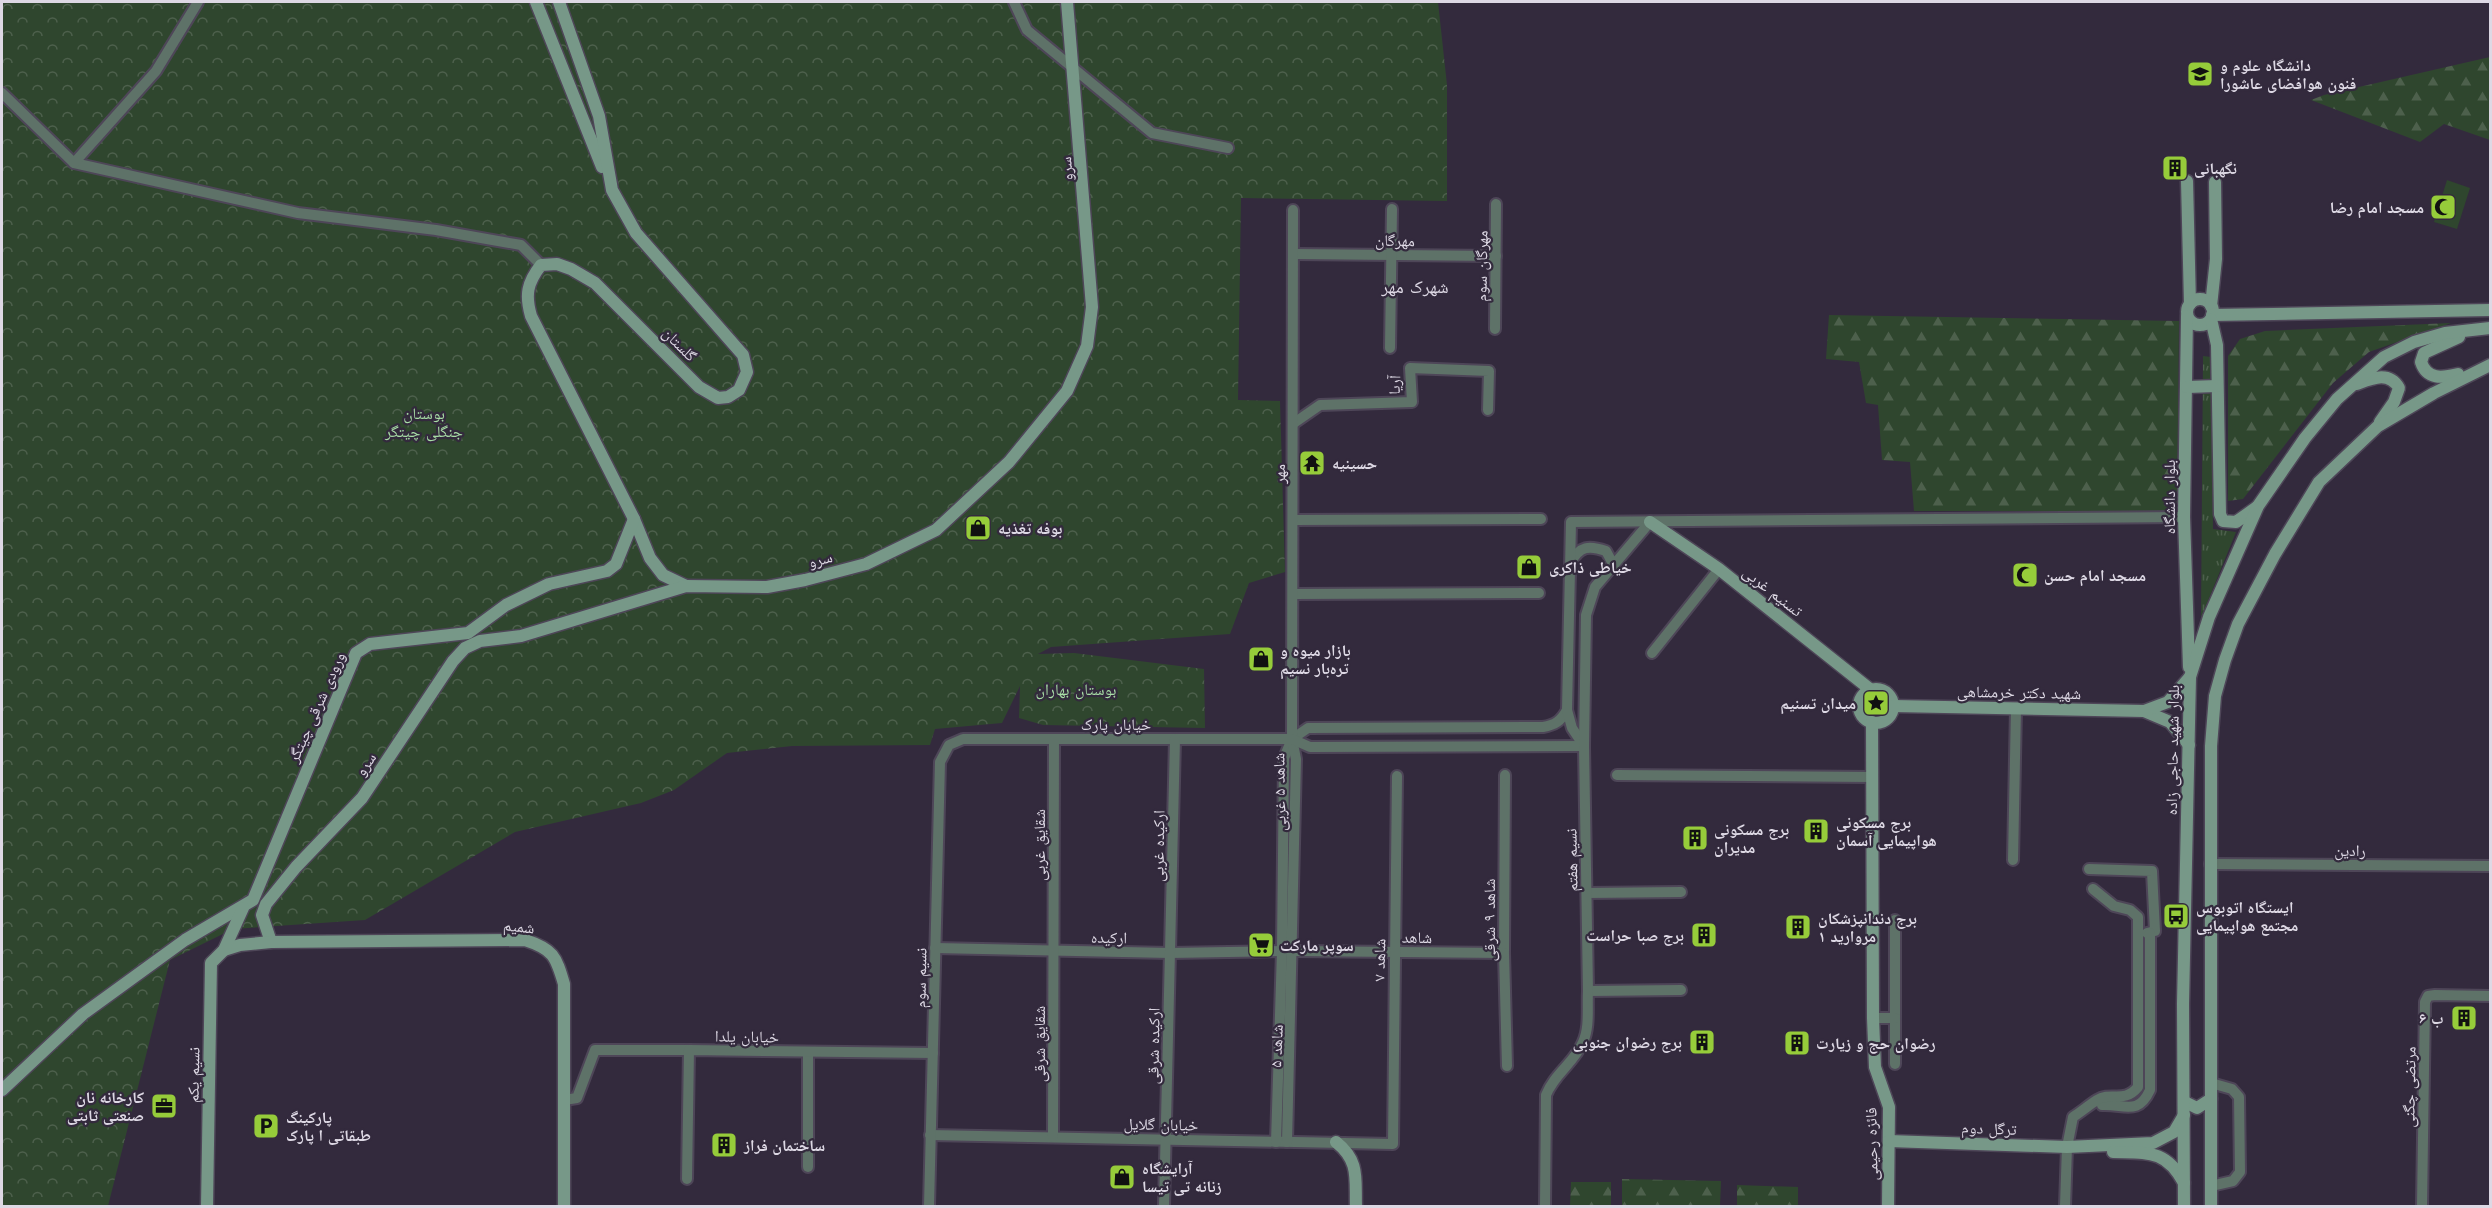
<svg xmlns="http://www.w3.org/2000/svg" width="2492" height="1208" font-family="'Work Sans','Noto Naskh Arabic',sans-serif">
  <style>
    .grass { fill: url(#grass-tufts) }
    .forest { fill: url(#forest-firs) }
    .park { fill: url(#park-crowns) }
    .garden { fill: #2f462e }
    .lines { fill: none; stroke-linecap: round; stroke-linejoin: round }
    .street-casing { stroke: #4e4658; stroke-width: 14 }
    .secondary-casing { stroke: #4e4658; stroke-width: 15 }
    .street { stroke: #5e7268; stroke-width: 10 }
    .secondary { stroke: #779888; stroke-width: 12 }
    .labels { text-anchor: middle; stroke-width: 4.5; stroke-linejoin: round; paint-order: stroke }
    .poi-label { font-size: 16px; font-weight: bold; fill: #ddd8e4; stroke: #332a3d; text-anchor: start }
    .street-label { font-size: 16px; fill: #ddd8e4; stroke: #332a3d }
    .park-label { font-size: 16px; fill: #a8dea6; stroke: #332a3d }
    .neighbourhood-label { font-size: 18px; fill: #ddd8e4; stroke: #332a3d }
  </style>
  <defs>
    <pattern id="grass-tufts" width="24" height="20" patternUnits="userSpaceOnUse" patternTransform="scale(1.5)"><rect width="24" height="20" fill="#2f462e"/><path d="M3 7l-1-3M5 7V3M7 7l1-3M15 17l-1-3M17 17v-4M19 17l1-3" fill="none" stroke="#4d604c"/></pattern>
    <pattern id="forest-firs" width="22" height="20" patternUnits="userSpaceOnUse" patternTransform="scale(1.5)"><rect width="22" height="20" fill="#2f462e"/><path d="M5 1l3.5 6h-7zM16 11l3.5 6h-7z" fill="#4d604c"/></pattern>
    <pattern id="park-crowns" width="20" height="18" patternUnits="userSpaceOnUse" patternTransform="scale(1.5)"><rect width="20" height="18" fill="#2f462e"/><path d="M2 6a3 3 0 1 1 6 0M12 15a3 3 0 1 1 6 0" fill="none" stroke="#4d604c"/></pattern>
  </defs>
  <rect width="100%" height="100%" fill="#332a3d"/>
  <!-- grass -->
  <path class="grass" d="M2203 356 2211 357 2213 529 2236 532 2201 618Z"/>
  <!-- forest -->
  <g class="forest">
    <path d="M2490 57V140L2444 124 2420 142 2311 100 2324 95Z"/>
    <path d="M1829 315 2179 321 2177 511H1914L1910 462 1882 460 1878 405 1866 403 1859 362 1826 359Z"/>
    <path d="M2451 323 2369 352 2333 383 2243 499 2228 501V356L2240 339 2265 331Z"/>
    <path d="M1622 1179 1721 1181 1720 1206H1622Z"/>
    <path d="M1571 1182H1611V1206H1570Z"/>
    <path d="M1737 1185 1798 1187V1206H1737Z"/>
  </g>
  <!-- park -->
  <path class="park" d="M2 2H1438L1447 85V201L1241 198 1238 400 1280 401 1285 572 1249 583 1230 634 1051 647 1038 654 1074 653 1204 669 1205 728 1043 725 1019 718 1020 686 1002 723 935 729 930 745 792 746 727 753 674 790 641 803 515 832 365 920 233 929 170 960 108 1206H2Z"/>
  <!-- garden -->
  <path class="garden" d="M2447 180 2470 188 2457 229 2434 222Z"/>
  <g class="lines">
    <defs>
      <g id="street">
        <path d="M1014 2 1027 30 1152 133 1228 148"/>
        <path d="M2 93 74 163 298 213 436 230 521 245 541 265"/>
        <path d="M74 163 156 71 198 2"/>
        <path d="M1294 254 1496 256"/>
        <path d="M1495 329 1496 204"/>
        <path d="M1390 348 1392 209"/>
        <path d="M1294 423 1320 405 1412 402 1410 368 1489 371 1488 410"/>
        <path d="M1294 520 1541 519"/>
        <path d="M1571 562C1580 546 1589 545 1606 551L1613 564"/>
        <path d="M1293 594 1539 593"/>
        <path d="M1652 653 1719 569"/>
        <path d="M1292 739 1308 728 1543 727C1555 725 1561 721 1567 710"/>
        <path d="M1584 746 1572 728 1567 710 1571 522 2184 517"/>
        <path d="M1505 775 1504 953 1507 1066"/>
        <path d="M1617 775 1872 777"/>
        <path d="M2013 860 2016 708"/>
        <path d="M2210 864 2490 866"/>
        <path d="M2089 869 2152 871 2155 931 2147 933"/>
        <path d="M1587 893 1681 892"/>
        <path d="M1895 920V1064"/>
        <path d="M935 948 1170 953 1282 951"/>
        <path d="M1294 951 1504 953"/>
        <path d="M1588 991 1681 990"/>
        <path d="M1873 1018H1895"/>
        <path d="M564 1100 577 1098 595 1050H689"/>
        <path d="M2102 1105C2125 1104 2138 1116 2150 1090V933"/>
        <path d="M930 1135 1393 1144 1397 776"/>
        <path d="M1053 1137 1054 739"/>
        <path d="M1276 1142 1282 951 1284 758 1292 739"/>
        <path d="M1287 1142 1296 759 1292 739 1293 210"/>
        <path d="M808 1167V1052"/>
        <path d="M687 1179 689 1050 933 1053"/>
        <path d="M2211 1186 2233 1181 2240 1172 2239 1097 2232 1089 2211 1083"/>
        <path d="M929 1206 940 762 949 745 963 739H1292L1310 747 1584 746"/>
        <path d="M1164 1206 1175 739"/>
        <path d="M1545 1206 1546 1095C1554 1074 1575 1062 1583 1042 1590 1027 1587 1007 1588 991L1584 746 1586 615 1595 587 1650 522"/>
        <path d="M2065 1206 2067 1147 2073 1117C2081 1112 2089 1105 2097 1100 2111 1091 2124 1104 2138 1087V917L2130 910 2114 906 2093 889"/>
        <path d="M2422 1206 2425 1002 2428 996 2435 995 2490 996"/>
      </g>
      <g id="secondary">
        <path d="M536 2 602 167"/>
        <path d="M559 2 599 116 612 190 636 233 743 355 747 372 739 390 728 397 718 398 699 387 595 283 571 269 557 264 541 265C527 283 525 295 531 316L634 519 650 558 663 575 686 586"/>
        <path d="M2187 181 2190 304"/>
        <circle cx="2200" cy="312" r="13"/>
        <path d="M2211 306 2216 259 2215 182"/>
        <path d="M2212 315 2490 310"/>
        <path d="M2187 316 2184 517 2189 667"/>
        <path d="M2211 319 2217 345 2220 514 2223 521 2236 522 2257 507"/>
        <path d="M2458 374C2442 378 2427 380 2421 362L2424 353 2459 337"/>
        <path d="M2357 384C2373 378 2389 371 2399 388L2394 402 2380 422"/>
        <path d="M2187 387 2217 386"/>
        <path d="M1650 522 1719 569 1871 690"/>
        <circle cx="1876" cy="706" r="17"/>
        <path d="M1893 706 2144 711 2170 722 2189 745"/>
        <path d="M2144 711 2168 702 2190 677"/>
        <path d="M1872 722 1873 1018 1875 1067 1889 1107 1888 1206"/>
        <path d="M271 942 262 915 266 904 296 867 362 798 453 661 465 648 480 641 521 636 686 586 767 587 805 580 866 564 936 530 1009 462 1067 391 1087 346 1092 307 1067 2"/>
        <path d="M224 950 240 945 271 942 525 940C553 949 556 956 564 984V1206"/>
        <path d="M2 1090 83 1014 185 940 253 900 356 653 370 644 468 633 506 605 549 584 607 571 616 564 634 519"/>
        <path d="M2185 1102 2197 1108 2211 1099"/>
        <path d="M1889 1141 2067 1147 2153 1143 2174 1132 2184 1115"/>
        <path d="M1336 1142C1360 1161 1355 1179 1356 1206"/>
        <path d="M2113 1152C2147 1153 2166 1149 2184 1183"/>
        <path d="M207 1206 211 963 224 950 243 908"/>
        <path d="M2184 1206 2183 1004 2190 677 2209 617 2258 506 2305 438 2337 399 2384 357 2414 342 2445 333 2490 328"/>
        <path d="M2211 1206V746L2215 696 2225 660 2238 624 2275 554 2319 482 2378 426 2434 393 2490 365"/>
      </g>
    </defs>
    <!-- street casing -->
    <use href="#street" class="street-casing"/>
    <!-- secondary casing -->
    <use href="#secondary" class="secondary-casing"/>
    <!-- street -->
    <use href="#street" class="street"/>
    <!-- secondary -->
    <use href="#secondary" class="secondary"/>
  </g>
  <!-- icons -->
  <defs>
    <symbol id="university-square" viewBox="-11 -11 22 22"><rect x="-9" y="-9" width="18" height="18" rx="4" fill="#96cc3a" stroke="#332a3d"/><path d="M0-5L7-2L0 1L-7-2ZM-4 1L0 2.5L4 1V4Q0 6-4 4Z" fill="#111"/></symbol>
    <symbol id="building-square" viewBox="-11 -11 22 22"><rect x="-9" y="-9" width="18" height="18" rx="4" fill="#96cc3a" stroke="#332a3d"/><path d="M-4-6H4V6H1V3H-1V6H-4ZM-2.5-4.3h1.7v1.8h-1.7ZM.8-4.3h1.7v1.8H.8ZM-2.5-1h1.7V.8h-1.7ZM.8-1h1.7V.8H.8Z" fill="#111"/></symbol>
    <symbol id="mosque-square" viewBox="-11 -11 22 22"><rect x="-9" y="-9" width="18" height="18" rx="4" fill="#96cc3a" stroke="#332a3d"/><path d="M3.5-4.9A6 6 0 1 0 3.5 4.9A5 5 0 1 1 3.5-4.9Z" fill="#111"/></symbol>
    <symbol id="temple-square" viewBox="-11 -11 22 22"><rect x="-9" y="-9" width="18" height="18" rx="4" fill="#96cc3a" stroke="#332a3d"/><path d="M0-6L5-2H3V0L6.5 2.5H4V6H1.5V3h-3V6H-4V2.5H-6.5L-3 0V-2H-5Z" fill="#111"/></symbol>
    <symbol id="shop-square" viewBox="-11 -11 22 22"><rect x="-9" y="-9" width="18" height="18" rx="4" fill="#96cc3a" stroke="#332a3d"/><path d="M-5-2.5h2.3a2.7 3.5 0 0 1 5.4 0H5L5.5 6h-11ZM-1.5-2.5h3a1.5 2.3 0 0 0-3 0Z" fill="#111"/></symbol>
    <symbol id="sight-square" viewBox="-11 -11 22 22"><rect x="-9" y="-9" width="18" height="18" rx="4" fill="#96cc3a" stroke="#332a3d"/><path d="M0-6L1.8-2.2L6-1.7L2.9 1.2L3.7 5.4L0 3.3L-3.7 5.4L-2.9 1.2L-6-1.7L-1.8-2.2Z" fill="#111"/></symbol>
    <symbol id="bus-square" viewBox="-11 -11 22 22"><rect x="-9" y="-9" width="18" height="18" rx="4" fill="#96cc3a" stroke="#332a3d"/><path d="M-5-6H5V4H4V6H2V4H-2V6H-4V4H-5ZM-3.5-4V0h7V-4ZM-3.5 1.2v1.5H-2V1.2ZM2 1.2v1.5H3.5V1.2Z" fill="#111"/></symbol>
    <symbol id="supermarket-square" viewBox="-11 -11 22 22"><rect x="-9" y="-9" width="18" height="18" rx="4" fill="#96cc3a" stroke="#332a3d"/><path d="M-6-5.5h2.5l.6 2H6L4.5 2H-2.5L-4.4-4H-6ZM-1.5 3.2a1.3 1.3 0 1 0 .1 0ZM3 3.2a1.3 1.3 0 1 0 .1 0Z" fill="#111"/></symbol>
    <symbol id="office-square" viewBox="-11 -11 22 22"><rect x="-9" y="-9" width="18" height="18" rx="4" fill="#96cc3a" stroke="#332a3d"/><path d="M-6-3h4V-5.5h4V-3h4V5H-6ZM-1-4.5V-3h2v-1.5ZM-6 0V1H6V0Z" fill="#111"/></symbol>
    <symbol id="parking-square" viewBox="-11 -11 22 22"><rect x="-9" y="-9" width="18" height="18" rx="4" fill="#96cc3a" stroke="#332a3d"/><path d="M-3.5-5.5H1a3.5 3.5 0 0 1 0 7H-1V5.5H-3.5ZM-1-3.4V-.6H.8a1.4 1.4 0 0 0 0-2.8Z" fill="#111"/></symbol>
  </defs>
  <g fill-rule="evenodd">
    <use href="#university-square" x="2185" y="59" width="30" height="30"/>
    <use href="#building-square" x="2160" y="153" width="30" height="30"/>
    <use href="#mosque-square" x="2428" y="192" width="30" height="30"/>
    <use href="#temple-square" x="1297" y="448" width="30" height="30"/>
    <use href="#shop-square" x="963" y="513" width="30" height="30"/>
    <use href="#shop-square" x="1514" y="552" width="30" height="30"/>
    <use href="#mosque-square" x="2010" y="560" width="30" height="30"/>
    <use href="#shop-square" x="1246" y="644" width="30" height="30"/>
    <use href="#sight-square" x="1861" y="688" width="30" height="30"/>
    <use href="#building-square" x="1801" y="816" width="30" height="30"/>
    <use href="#building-square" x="1680" y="823" width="30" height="30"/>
    <use href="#bus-square" x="2161" y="901" width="30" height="30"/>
    <use href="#building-square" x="1783" y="912" width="30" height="30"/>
    <use href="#building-square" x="1689" y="920" width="30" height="30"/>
    <use href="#supermarket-square" x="1246" y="930" width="30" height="30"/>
    <use href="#building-square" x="2449" y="1003" width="30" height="30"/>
    <use href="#building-square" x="1687" y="1027" width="30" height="30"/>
    <use href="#building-square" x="1782" y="1028" width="30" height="30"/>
    <use href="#office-square" x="149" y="1091" width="30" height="30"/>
    <use href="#parking-square" x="251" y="1111" width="30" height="30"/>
    <use href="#building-square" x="709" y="1130" width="30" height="30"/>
    <use href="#shop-square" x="1107" y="1162" width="30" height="30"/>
  </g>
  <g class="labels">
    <!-- poi labels -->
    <g class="poi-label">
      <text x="2220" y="71">دانشگاه علوم و<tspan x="2220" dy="18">فنون هوافضای عاشورا</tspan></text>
      <text x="2194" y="174">نگهبانی</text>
      <text x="2424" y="213" text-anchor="end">مسجد امام رضا</text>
      <text x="1332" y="469">حسینیه</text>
      <text x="998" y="534">بوفه تغذیه</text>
      <text x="1549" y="573">خیاطی ذاکری</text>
      <text x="2044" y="581">مسجد امام حسن</text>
      <text x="1280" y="656">بازار میوه و<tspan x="1280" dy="18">تره‌بار نسیم</tspan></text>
      <text x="1856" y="709" text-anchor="end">میدان تسنیم</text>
      <text x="1836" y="828">برج مسکونی<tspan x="1836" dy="18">هواپیمایی آسمان</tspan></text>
      <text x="1714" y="835">برج مسکونی<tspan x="1714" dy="18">مدیران</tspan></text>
      <text x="2196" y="913">ایستگاه اتوبوس<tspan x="2196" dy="18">مجتمع هواپیمایی</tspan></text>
      <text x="1818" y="924">برج دندانپزشکان<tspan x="1818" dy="18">مروارید ۱</tspan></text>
      <text x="1684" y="941" text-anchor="end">برج صبا حراست</text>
      <text x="1280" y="951">سوپر مارکت</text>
      <text x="2444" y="1024" text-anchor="end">ب ۶</text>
      <text x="1682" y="1048" text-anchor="end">برج رضوان جنوبی</text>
      <text x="1816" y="1049">رضوان حج و زیارت</text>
      <text x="144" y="1103" text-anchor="end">کارخانه نان<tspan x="144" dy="18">صنعتی ثابتی</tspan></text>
      <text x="286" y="1123">پارکینگ<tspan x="286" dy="18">طبقاتی ا پارک</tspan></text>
      <text x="744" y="1151">ساختمان فراز</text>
      <text x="1142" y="1174">آرایشگاه<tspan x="1142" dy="18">زنانه تی تیسا</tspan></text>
    </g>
    <!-- street labels -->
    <g class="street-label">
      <text transform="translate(1066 169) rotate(-94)" y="6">سرو</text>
      <text transform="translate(1395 240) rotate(1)" y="6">مهرگان</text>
      <text transform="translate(1481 266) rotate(-89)" y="6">مهرگان سوم</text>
      <text transform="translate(680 344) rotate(45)" y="6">گلستان</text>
      <text transform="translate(1394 385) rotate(-88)" y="6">آریا</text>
      <text transform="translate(1279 474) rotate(-90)" y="6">مهر</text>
      <text transform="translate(2169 497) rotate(-90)" y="6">بلوار دانشگاه</text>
      <text transform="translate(820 559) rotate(-15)" y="6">سرو</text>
      <text transform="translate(1773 591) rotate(38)" y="6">تسنیم غربی</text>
      <text transform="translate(2019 692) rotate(1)" y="6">شهید دکتر خرمشاهی</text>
      <text transform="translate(316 707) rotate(-66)" y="6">ورودی شرقی چیتگر</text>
      <text x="1116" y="730">خیابان پارک</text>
      <text transform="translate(2172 750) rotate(-89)" y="6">بلوار شهید حاجی زاده</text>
      <text transform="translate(365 764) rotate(-56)" y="6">سرو</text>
      <text transform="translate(1279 792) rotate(-91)" y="6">شاهد ۵ غربی</text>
      <text transform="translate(1039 845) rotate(-90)" y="6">شقایق غربی</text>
      <text transform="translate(1158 846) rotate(-89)" y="6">ارکیده غربی</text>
      <text x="2350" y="856">رادین</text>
      <text transform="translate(1571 860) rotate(-91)" y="6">نسیم هفتم</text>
      <text transform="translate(1489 920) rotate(-90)" y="6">شاهد ۹ شرقی</text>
      <text transform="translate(519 926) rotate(6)" y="6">شمیم</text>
      <text transform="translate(1109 937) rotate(1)" y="6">ارکیده</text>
      <text transform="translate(1417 937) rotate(1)" y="6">شاهد</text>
      <text transform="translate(1379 960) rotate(-89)" y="6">شاهد ۷</text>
      <text transform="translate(920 978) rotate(-89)" y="6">نسیم سوم</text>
      <text transform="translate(747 1036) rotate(1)" y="6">خیابان یلدا</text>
      <text transform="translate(1039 1044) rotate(-90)" y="6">شقایق شرقی</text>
      <text transform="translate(1153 1046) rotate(-89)" y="6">ارکیده شرقی</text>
      <text transform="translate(1276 1046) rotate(-88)" y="6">شاهد ۵</text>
      <text transform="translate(193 1075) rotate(-89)" y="6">نسیم یکم</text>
      <text transform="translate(2409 1087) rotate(-89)" y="6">مرتضی چگنی</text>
      <text transform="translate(1161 1124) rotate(1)" y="6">خیابان گلایل</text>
      <text transform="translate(1989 1128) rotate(2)" y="6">ترگل دوم</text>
      <text transform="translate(1871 1144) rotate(-91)" y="6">فائزه رحیمی</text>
    </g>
    <!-- park labels -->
    <g class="park-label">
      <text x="424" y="419">بوستان<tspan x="424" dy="18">جنگلی چیتگر</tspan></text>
      <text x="1076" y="695">بوستان بهاران</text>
    </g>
    <!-- neighbourhood labels -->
    <g class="neighbourhood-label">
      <text x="1415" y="293">شهرک مهر</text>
    </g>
  </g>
  <!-- border -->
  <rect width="2492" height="1208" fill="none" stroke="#ddd8e4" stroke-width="6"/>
</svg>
